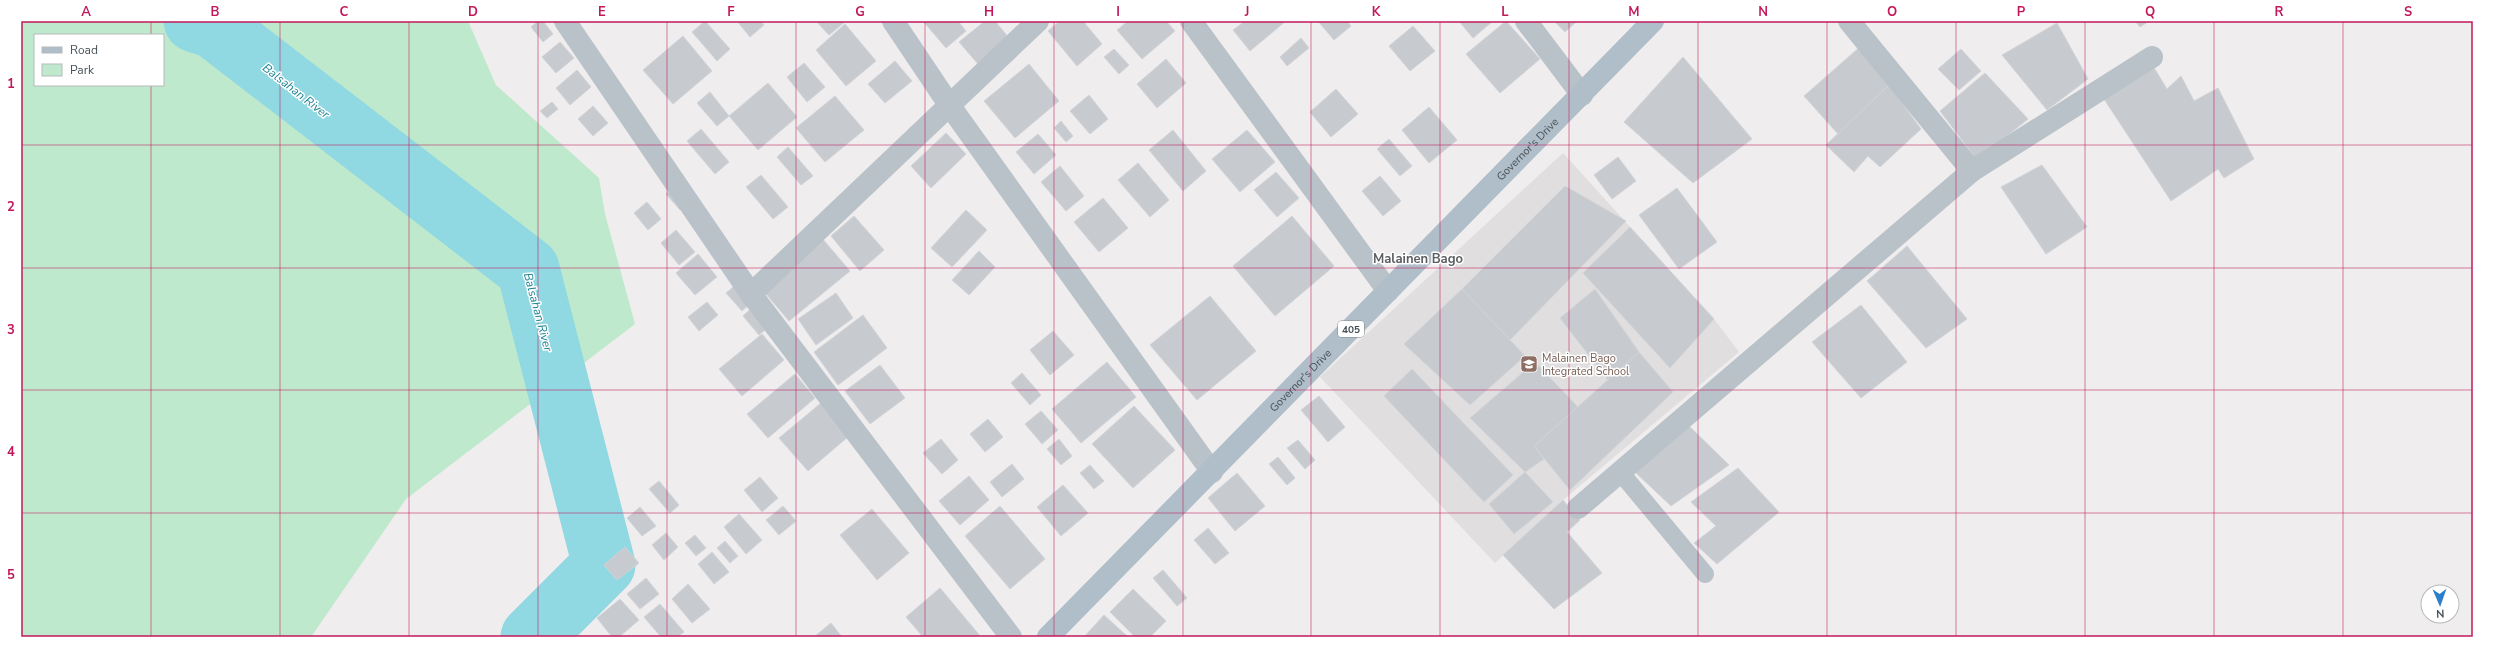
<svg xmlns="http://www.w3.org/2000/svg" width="2494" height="658" font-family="'Nunito Sans',sans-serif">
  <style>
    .education { fill: #e0dede }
    .green { fill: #bfe9cc; fill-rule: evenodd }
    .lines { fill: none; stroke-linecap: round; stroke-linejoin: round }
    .river { stroke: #90d8e2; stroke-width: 63 }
    .building { fill: #c7cacf; stroke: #d1d4d8 }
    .lane { stroke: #b9c2c8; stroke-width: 18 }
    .street { stroke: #b9c2c8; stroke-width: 22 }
    .primary { stroke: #afbec9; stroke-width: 22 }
    .grid { fill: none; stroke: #c2185b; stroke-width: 1; stroke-opacity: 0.55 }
    .labels { text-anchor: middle; stroke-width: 3; stroke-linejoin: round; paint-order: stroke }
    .shield { fill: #fff; stroke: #7e858a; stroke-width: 1 }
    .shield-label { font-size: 10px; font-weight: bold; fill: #475158 }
    .street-label { font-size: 11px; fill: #475158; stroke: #fff }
    .education-label { font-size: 11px; fill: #785e54; stroke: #fff; text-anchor: start }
    .water-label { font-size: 12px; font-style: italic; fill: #1a8291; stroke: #fff }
    .quarter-label { font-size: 13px; font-weight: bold; fill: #5a5e61; stroke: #fff }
    .neatline { fill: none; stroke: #c2185b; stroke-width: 1.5 }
    .grid-label { font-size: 13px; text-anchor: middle; font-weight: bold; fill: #c2185b }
  </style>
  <rect width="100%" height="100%" fill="#efeded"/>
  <!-- education -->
  <path class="education" d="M1563 153 1714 319 1739 352 1563 500 1495 563 1320 377Z"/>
  <!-- green -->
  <path class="green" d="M21 21H468L496 85 599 178 605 214 635 324 406 499 311 637H21ZM35 35H163V85H35Z"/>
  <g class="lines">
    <!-- river -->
    <path class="river" d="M195 21 214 27 528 269 604 565 532 637"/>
  </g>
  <!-- building -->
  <g class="building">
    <path d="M538 21H543L553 34 543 42 531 27Z"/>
    <path d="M705 21 730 49 717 61 692 32Z"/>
    <path d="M737 21H761L764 25 750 37Z"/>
    <path d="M816 21H846L829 35Z"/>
    <path d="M923 21H958L966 31 946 48Z"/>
    <path d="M985 21H995L1009 38 978 64 959 42Z"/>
    <path d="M1060 21H1083L1102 44 1077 66 1048 31Z"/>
    <path d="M1128 21H1166L1175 31 1142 59 1117 30Z"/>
    <path d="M1245 21H1286L1250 51 1233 30Z"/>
    <path d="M1318 21H1347L1351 26 1334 40Z"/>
    <path d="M1459 21H1493L1473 38Z"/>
    <path d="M1506 21 1540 59 1500 93 1466 54Z"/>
    <path d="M1554 21H1577L1565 32Z"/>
    <path d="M2135 21H2149L2140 27Z"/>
    <path d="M2057 23 2088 79 2047 110 2002 55Z"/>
    <path d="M845 24 876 61 846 86 816 50Z"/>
    <path d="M1413 26 1435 51 1410 71 1389 46Z"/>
    <path d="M683 36 712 71 673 104 643 70Z"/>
    <path d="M1301 38 1309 48 1287 66 1280 57Z"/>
    <path d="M560 42 574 58 556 73 542 57Z"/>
    <path d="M1861 46 1889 85 1838 134 1804 96Z"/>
    <path d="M1114 49 1129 65 1119 74 1104 57Z"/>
    <path d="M1961 49 1981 71 1959 90 1938 69Z"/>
    <path d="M1683 57 1752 139 1693 183 1624 122Z"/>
    <path d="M1166 59 1186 83 1157 108 1137 84Z"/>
    <path d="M895 61 912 81 885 103 868 84Z"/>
    <path d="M804 63 825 87 807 102 787 77Z"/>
    <path d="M1029 64 1059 101 1015 138 984 101Z"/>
    <path d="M2153 66 2167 89 2181 76 2194 101 2218 88 2254 159 2224 178 2218 169 2171 201 2104 99Z"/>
    <path d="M577 70 591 87 570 105 556 88Z"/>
    <path d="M1985 73 2028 119 1977 160 1940 111Z"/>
    <path d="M768 83 797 117 758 150 729 116Z"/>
    <path d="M1889 85 1921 129 1880 167 1868 156 1854 172 1826 145Z"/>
    <path d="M1336 89 1358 114 1331 137 1310 112Z"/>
    <path d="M710 92 729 116 717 126 697 103Z"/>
    <path d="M1089 95 1108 119 1090 134 1070 111Z"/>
    <path d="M835 96 864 130 825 162 796 128Z"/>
    <path d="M552 102 558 109 547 118 540 111Z"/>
    <path d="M593 106 608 123 593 136 578 119Z"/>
    <path d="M1429 107 1457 140 1429 163 1402 130Z"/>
    <path d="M1061 121 1073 136 1066 142 1054 128Z"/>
    <path d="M701 129 729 162 715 174 687 141Z"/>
    <path d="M1173 130 1206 171 1183 191 1149 150Z"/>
    <path d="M1247 130 1275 162 1240 192 1212 159Z"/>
    <path d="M946 133 966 154 931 188 911 166Z"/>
    <path d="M1038 134 1056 155 1034 174 1016 152Z"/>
    <path d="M1389 139 1412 166 1400 176 1377 149Z"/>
    <path d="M788 147 813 176 801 185 777 157Z"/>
    <path d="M1618 157 1636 181 1612 199 1594 175Z"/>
    <path d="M1138 163 1169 200 1150 217 1118 180Z"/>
    <path d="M2042 165 2087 227 2046 254 2001 187Z"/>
    <path d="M1060 166 1084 196 1066 211 1041 182Z"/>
    <path d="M1276 172 1299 198 1277 217 1254 190Z"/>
    <path d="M761 175 788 207 773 219 746 187Z"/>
    <path d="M1380 176 1401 201 1383 216 1362 191Z"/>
    <path d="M1565 186 1626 221 1510 340 1462 289Z"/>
    <path d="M1677 188 1717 242 1679 269 1639 215Z"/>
    <path d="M672 189 686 205 680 210 666 194Z"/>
    <path d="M1103 198 1128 228 1099 252 1074 222Z"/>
    <path d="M647 202 661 219 648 230 634 213Z"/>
    <path d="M966 210 987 230 952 267 931 248Z"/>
    <path d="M854 216 884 250 860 271 831 236Z"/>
    <path d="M1292 216 1334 266 1275 316 1233 266Z"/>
    <path d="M1630 227 1714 319 1670 368 1583 273Z"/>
    <path d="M676 230 695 252 679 265 661 243Z"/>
    <path d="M821 237 850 271 789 321 760 287Z"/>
    <path d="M1907 246 1967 319 1926 348 1867 281Z"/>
    <path d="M979 251 995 267 969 295 952 280Z"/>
    <path d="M698 254 717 277 695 295 676 273Z"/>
    <path d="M738 283 753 301 742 311 726 293Z"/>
    <path d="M1462 289 1525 356 1470 405 1404 344Z"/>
    <path d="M1595 289 1639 352 1608 380 1560 318Z"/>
    <path d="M836 293 853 318 816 345 798 319Z"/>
    <path d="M1210 296 1256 351 1197 400 1150 345Z"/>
    <path d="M707 302 718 315 699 331 688 317Z"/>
    <path d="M755 305 772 324 759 335 743 316Z"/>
    <path d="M1861 305 1907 362 1861 398 1812 342Z"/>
    <path d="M863 315 887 348 838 385 814 352Z"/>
    <path d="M1053 331 1074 355 1050 375 1030 350Z"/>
    <path d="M762 334 784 360 742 396 719 369Z"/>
    <path d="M1639 352 1673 392 1570 490 1534 446Z"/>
    <path d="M1107 362 1136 397 1081 443 1052 409Z"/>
    <path d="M1535 362 1578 407 1534 446 1544 459 1525 472 1470 418Z"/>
    <path d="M880 365 905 398 870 424 845 391Z"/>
    <path d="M1412 369 1513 475 1484 502 1384 396Z"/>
    <path d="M1022 373 1041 395 1030 405 1011 383Z"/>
    <path d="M795 374 815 398 768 438 747 414Z"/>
    <path d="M1319 396 1345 427 1328 442 1301 410Z"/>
    <path d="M821 403 849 436 808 471 779 438Z"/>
    <path d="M1134 406 1175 450 1133 488 1092 444Z"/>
    <path d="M1041 411 1058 430 1042 444 1025 424Z"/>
    <path d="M988 419 1003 437 985 452 970 434Z"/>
    <path d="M1686 423 1729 465 1671 506 1635 472Z"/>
    <path d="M941 439 958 460 942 474 923 453Z"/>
    <path d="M1059 439 1072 456 1061 465 1047 449Z"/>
    <path d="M1298 440 1315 460 1305 469 1287 448Z"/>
    <path d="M1278 457 1295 478 1287 485 1269 464Z"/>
    <path d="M1012 464 1024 479 1002 497 990 482Z"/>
    <path d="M1090 465 1104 481 1094 489 1080 473Z"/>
    <path d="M1738 468 1779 512 1717 564 1694 543 1716 526 1691 502Z"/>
    <path d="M1525 472 1553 502 1514 534 1489 504Z"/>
    <path d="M1237 473 1265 506 1235 531 1208 498Z"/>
    <path d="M969 476 989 500 960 525 939 501Z"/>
    <path d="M760 477 778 498 762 512 744 490Z"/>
    <path d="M659 481 679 505 670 513 649 489Z"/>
    <path d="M1063 485 1088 513 1061 536 1037 507Z"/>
    <path d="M1563 500 1580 520 1567 532 1602 573 1554 609 1503 555Z"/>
    <path d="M783 506 796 521 779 535 766 520Z"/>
    <path d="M1000 506 1045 559 1010 589 965 536Z"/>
    <path d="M640 507 656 526 642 536 627 518Z"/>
    <path d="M872 509 909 553 877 580 840 535Z"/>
    <path d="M739 514 762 540 746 554 724 527Z"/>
    <path d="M1208 528 1229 553 1215 564 1194 540Z"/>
    <path d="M666 533 678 547 664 560 652 545Z"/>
    <path d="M695 535 706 548 696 556 685 543Z"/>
    <path d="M725 541 738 556 730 563 717 548Z"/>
    <path d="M625 547 639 563 617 580 604 565Z"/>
    <path d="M712 552 729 572 714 584 698 564Z"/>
    <path d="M1163 570 1187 598 1177 606 1153 578Z"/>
    <path d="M646 578 659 594 640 609 627 594Z"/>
    <path d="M688 584 710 609 692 623 672 599Z"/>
    <path d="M940 588 981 637H923L906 617Z"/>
    <path d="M1133 589 1166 621 1150 637H1135L1110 612Z"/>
    <path d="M620 599 639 620 619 637H612L597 618Z"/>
    <path d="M660 604 684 632 677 637H661L644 617Z"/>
    <path d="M1104 615 1128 637H1084Z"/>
    <path d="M831 623 842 637H814Z"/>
  </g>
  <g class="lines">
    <!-- lane -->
    <path class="lane" d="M1621 473 1705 574"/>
    <!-- street -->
    <g class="street">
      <path d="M565 21 751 294 1011 637"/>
      <path d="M893 21 950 106 1212 472"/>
      <path d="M1191 21 1388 291"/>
      <path d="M1526 21 1582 95"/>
      <path d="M1967 174 2152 57"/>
      <path d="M751 294 1038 21"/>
      <path d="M1578 508 1972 171 1849 21"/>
    </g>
    <!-- primary -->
    <path class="primary" id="s1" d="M1048 637 1653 21"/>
  </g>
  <!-- grid -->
  <path class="grid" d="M151 21V35M280 21V637M409 21V637M538 21V637M667 21V637M796 21V637M925 21V637M1054 21V637M1183 21V637M1311 21V637M1440 21V637M1569 21V637M1698 21V637M1827 21V637M1956 21V637M2085 21V637M2214 21V637M2343 21V637M151 85V637M21 145H2473M21 268H2473M21 390H2473M21 513H2473"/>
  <!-- icons -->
  <defs>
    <symbol id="school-square" viewBox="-11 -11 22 22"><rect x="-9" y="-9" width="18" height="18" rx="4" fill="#8d6e63" stroke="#fff"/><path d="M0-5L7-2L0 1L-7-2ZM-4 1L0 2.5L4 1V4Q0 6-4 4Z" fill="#fff"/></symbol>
  </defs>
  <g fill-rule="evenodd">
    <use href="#school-square" x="1519" y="354" width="20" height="20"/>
  </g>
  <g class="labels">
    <!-- shield labels -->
    <rect class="shield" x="1338" y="321" width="26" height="16" rx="3"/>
    <g class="shield-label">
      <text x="1351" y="333">405</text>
    </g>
    <!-- street labels -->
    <g class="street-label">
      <text dy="4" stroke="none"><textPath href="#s1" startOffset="684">Governor's Drive</textPath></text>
      <text dy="4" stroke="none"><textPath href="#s1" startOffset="360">Governor's Drive</textPath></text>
    </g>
    <!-- education labels -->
    <g class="education-label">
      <text x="1542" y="362">Malainen Bago<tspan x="1542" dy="13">Integrated School</tspan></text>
    </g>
    <!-- water labels -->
    <g class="water-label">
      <text transform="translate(296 91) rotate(38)" y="4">Balsahan River</text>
      <text transform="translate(538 312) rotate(75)" y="4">Balsahan River</text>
    </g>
    <!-- quarter labels -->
    <g class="quarter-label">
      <text x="1418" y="263">Malainen Bago</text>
    </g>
  </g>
  <!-- border -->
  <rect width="2494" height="658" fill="none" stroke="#ffffff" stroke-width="44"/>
  <!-- legend -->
  <rect x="34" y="34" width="130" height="52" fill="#ffffff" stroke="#b5b9bc"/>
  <rect x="42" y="47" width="20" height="6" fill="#afbec9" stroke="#b5b9bc"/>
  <text x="70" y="54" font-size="12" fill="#475158">Road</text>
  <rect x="42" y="64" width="20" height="12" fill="#bfe9cc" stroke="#b5b9bc"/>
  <text x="70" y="74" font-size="12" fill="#475158">Park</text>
  <!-- north arrow -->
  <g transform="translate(2440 604) rotate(178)"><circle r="19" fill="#ffffff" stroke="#b5b9bc"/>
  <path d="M0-3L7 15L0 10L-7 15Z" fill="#2a7ecb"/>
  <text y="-6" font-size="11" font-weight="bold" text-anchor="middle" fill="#475158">N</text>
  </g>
  <rect x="22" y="22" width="2450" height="614" class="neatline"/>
  <g class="grid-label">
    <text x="86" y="16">A</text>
    <text x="215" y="16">B</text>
    <text x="344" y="16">C</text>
    <text x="473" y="16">D</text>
    <text x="602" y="16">E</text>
    <text x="731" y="16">F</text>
    <text x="860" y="16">G</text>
    <text x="989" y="16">H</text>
    <text x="1118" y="16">I</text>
    <text x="1247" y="16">J</text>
    <text x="1376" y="16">K</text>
    <text x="1505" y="16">L</text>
    <text x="1634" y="16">M</text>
    <text x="1763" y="16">N</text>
    <text x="1892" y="16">O</text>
    <text x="2021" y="16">P</text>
    <text x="2150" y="16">Q</text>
    <text x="2279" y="16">R</text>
    <text x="2408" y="16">S</text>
    <text x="11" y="88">1</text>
    <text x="11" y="211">2</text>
    <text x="11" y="334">3</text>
    <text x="11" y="456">4</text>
    <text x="11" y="579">5</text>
  </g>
</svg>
